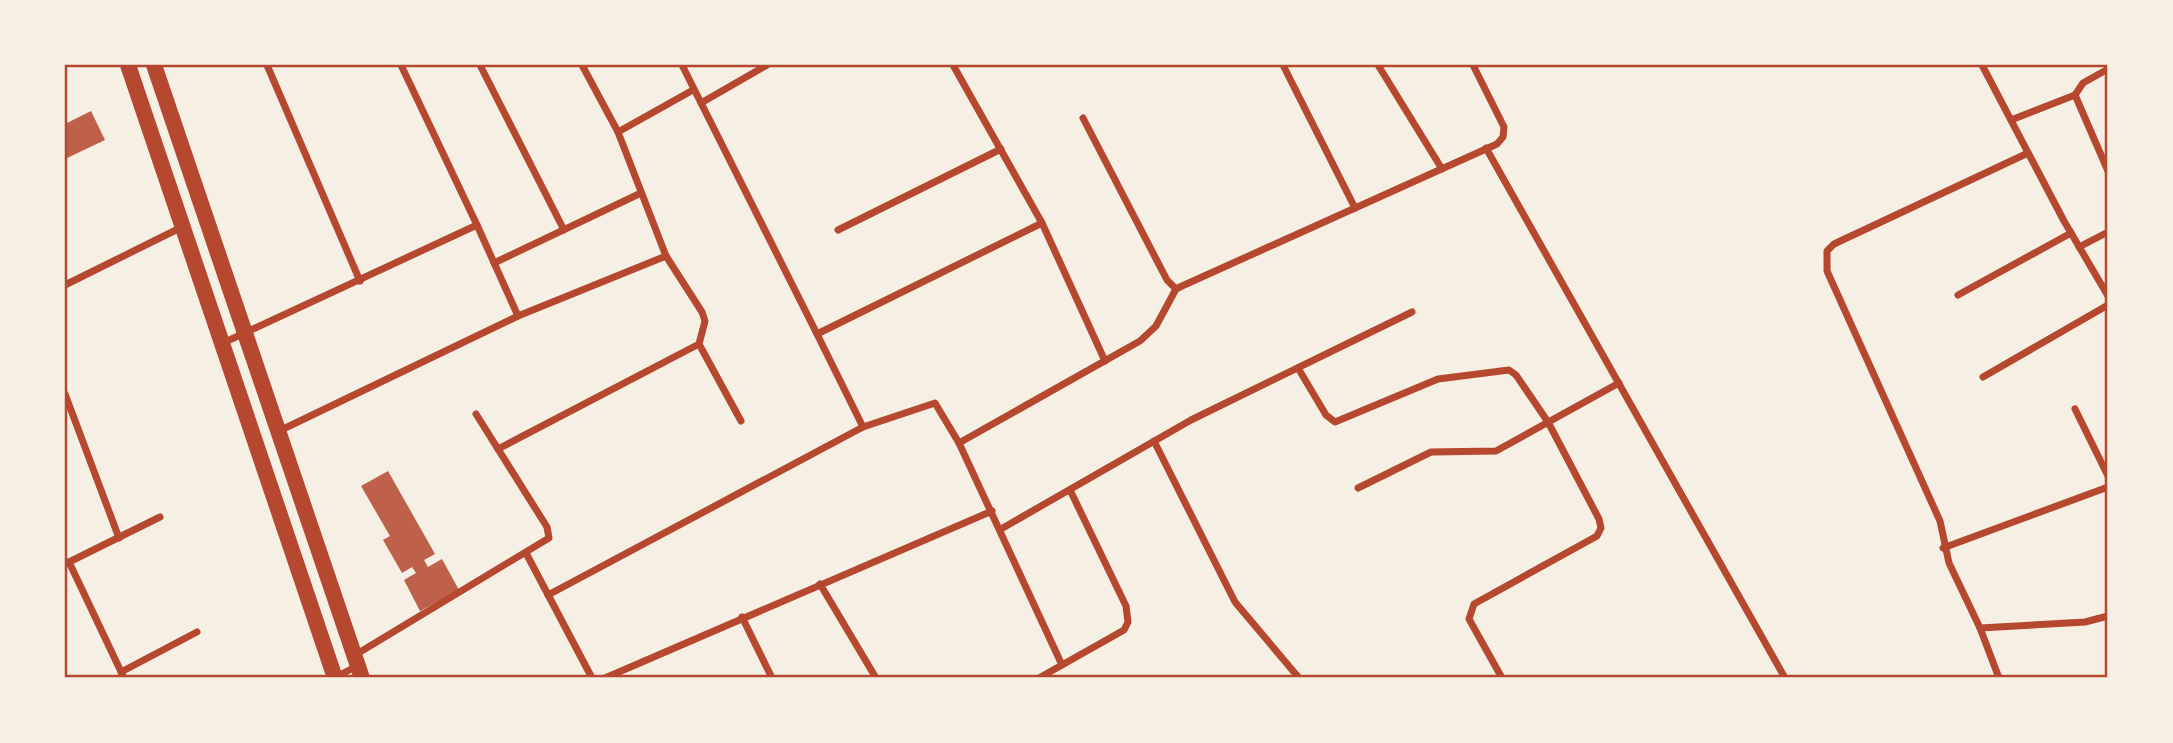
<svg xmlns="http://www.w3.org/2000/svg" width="2173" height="743" font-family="'Noto Serif',serif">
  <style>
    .building { fill: #bf614a }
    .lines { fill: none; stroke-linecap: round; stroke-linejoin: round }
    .minor { stroke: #b5482f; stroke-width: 7 }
    .trunk { stroke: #b5482f; stroke-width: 16 }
    .neatline { fill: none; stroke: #b5482f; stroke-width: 2.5 }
  </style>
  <rect width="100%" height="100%" fill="#f6efe4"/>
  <!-- building -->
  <g class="building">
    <path d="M91 111 105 140 65 159V124Z"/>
    <path d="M388 471 435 554 424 560 428 567 442 559 459 590 420 611 404 580 416 573 412 567 402 573 383 540 390 536 361 486Z"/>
  </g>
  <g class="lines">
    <!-- minor -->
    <g class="minor">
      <path d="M267 65 360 281"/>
      <path d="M480 65 564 230"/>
      <path d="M582 65 618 132"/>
      <path d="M682 65 817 334 1042 223 953 65"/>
      <path d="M1283 65 1355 208"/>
      <path d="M1378 65 1442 169"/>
      <path d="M1982 65 2064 221 2108 296"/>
      <path d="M2108 69 2083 83 2075 95 2108 171"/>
      <path d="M701 103 767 65"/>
      <path d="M1083 118 1167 280 1176 289"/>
      <path d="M2011 120 2075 95"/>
      <path d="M1486 148 1785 678"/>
      <path d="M2028 153 1834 244 1827 251V271L1940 521 1949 563 1980 628 2085 622 2108 616"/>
      <path d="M1042 223 1105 361"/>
      <path d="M477 225 518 316 666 256 618 132 693 90"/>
      <path d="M838 230 1001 149"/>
      <path d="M2079 247 2108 232"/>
      <path d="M494 263 641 193"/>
      <path d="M65 285 182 227"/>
      <path d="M1958 295 2071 233"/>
      <path d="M817 334 863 427 935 403 959 443 1062 665 1039 678"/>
      <path d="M223 343 477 225 401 65"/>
      <path d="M699 344 741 421"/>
      <path d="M1298 368 1326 415 1335 422 1438 379 1509 370 1516 375 1548 422 1599 519 1601 528 1597 536 1474 604 1469 619 1502 678"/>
      <path d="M1983 377 2108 305"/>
      <path d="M65 394 119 538"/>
      <path d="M2075 409 2108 476"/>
      <path d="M279 431 518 316"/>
      <path d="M1154 441 1235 602 1299 678"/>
      <path d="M959 443 1140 341 1156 326 1176 289 1182 286 1497 144 1503 137 1504 127 1473 65"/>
      <path d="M498 449 699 344 705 321 702 312 666 256"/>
      <path d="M1358 488 1431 452 1496 451 1619 383"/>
      <path d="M1001 529 1191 420 1412 312"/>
      <path d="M1943 548 2108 487"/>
      <path d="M526 553 592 678"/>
      <path d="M69 562 124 678"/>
      <path d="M65 564 160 517"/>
      <path d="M820 584 876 678"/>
      <path d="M548 595 863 427"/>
      <path d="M742 617 772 678"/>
      <path d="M1980 628 1999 678"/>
      <path d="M355 655 549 538 547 527 476 414"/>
      <path d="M1062 665 1124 630 1128 622 1126 606 1070 490"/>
      <path d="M121 672 197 632"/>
      <path d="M334 678 357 666"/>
      <path d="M605 678 992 511"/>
    </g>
    <!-- trunk -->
    <g class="trunk">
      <path d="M128 65 335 678"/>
      <path d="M154 65 362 678"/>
    </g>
  </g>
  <!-- border -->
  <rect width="2173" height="743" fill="none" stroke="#f6efe4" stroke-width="133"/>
  <rect x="66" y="66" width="2040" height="610" class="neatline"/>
</svg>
